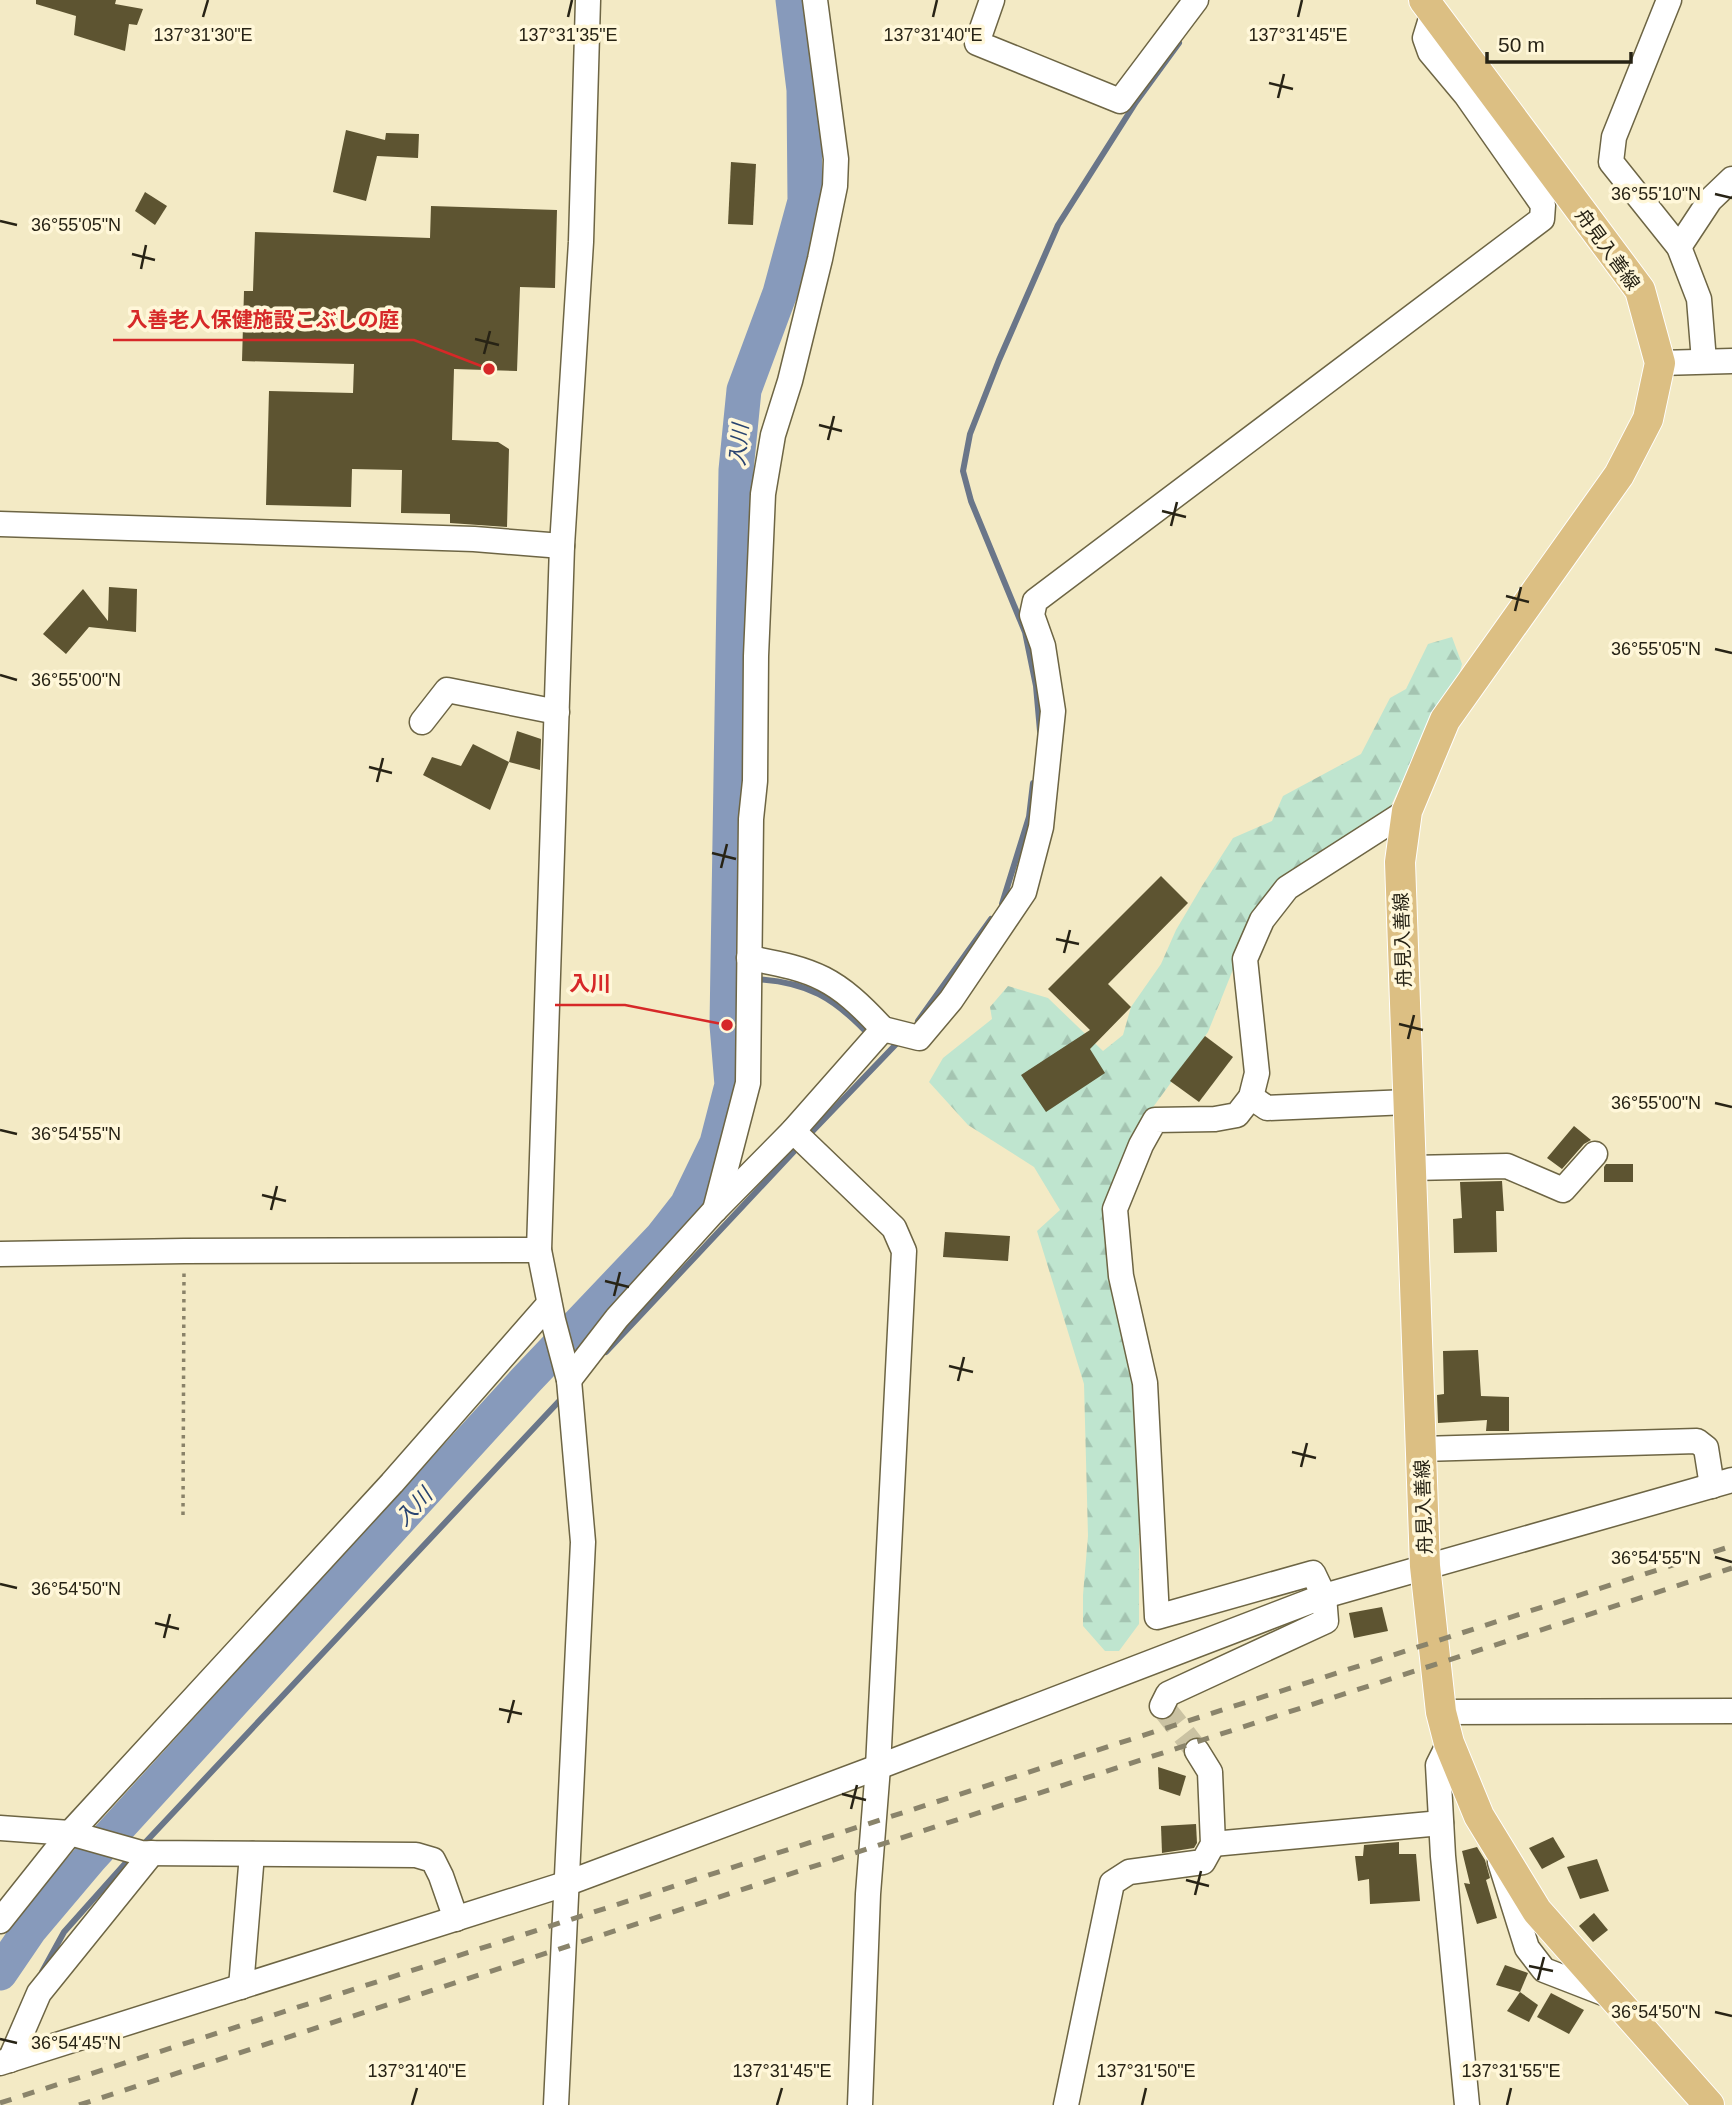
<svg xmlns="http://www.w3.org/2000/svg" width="1732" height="2105" font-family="Helvetica,'Noto Sans JP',sans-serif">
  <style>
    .forest { fill: url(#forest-firs) }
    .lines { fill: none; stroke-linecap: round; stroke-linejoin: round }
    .stream { stroke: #6a7689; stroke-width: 6 }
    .river { stroke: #879abb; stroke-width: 35 }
    .building { fill: #5d5431 }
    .minor-tunnel { stroke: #cac2a2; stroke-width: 24; stroke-dasharray: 24 12; stroke-linecap: butt }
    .minor-casing { stroke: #6d6544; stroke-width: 27 }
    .major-casing { stroke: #fff; stroke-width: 32 }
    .path { stroke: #898269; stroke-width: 3.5; stroke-dasharray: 3.5 5; stroke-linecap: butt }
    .minor { stroke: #fff; stroke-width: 24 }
    .major { stroke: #dcbf83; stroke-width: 30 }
    .rail { stroke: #8a846b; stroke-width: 5; stroke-dasharray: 12 12; stroke-linecap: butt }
    .ticks { fill: none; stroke: #272315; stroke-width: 2.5 }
    .labels { text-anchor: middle; stroke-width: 7; stroke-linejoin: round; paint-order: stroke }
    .street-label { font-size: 19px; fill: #272315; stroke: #fff7d9 }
    .water-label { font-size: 21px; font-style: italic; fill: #294370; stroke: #fff7d9 }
    .ticks-label { font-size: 18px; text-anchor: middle; fill: #272315; stroke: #fff7d9; stroke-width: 7; stroke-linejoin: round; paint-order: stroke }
    .leader { fill: none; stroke: #d62828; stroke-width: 2.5 }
    .callout-dot { fill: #d62828; stroke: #fff7d9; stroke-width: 2.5 }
    .callout-label { font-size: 21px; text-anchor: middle; font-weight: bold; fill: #d62828; stroke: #fff7d9; stroke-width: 7; stroke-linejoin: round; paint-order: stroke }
  </style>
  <defs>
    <pattern id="forest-firs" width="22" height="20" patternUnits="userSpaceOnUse" patternTransform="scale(1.75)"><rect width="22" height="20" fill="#bfe5cf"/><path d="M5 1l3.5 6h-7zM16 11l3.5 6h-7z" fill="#a4c4b1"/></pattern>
  </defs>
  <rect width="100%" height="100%" fill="#f3eac5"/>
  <!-- forest -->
  <path class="forest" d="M1452 637 1462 664 1457 682 1424 736 1385 818 1252 922 1208 1032 1148 1114 1114 1180 1142 1463 1139 1534V1624L1119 1651H1105L1083 1626V1595L1088 1536 1084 1384 1037 1231 1060 1210 1034 1167 968 1125 929 1082 943 1058 992 1019 990 1007 1008 986 1048 998 1103 1051 1123 1035 1131 1007 1161 964 1176 930 1202 886 1233 838 1272 821 1283 796 1361 754 1390 698 1406 689 1428 644Z"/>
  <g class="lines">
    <!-- stream -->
    <g class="stream">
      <path d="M1040 731 1036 686 1025 632 971 501 963 471 970 434 999 360 1058 225 1136 102 1179 43"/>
      <path d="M1002 904 1029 817 1033 783"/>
      <path d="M728 978 742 979"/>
      <path d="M753 979C807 981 835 998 871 1037"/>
      <path d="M918 1021 991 919"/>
      <path d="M807 1137 901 1039"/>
      <path d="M606 1352 800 1145"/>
      <path d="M141 1847 562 1398"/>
      <path d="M42 1972 64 1932 131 1857"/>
    </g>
    <!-- river -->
    <path class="river" d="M0 1973 30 1929 90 1858 527 1379 662 1237 687 1205 717 1143 732 1085 727 1025 736 470 744 390 780 293 805 201 804 90 793 0"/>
  </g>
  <!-- building -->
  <g class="building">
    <path d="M36 0H116L115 4 143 9 137 25 129 24 125 51 74 35 76 16 36 4Z"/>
    <path d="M346 130 385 140 386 133 419 134 418 158 377 156 366 201 333 192Z"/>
    <path d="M731 162 756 164 753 225 728 224Z"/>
    <path d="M145 192 167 206 155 225 135 211Z"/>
    <path d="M431 206 557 210 555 288 520 287 517 371 454 369 452 440 498 442 509 449 507 527 450 523V514L401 513 402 470 352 469 351 507 266 505 269 391 353 393 354 364 242 361 244 291H253L255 232 430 238Z"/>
    <path d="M109 587 137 589 136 632 89 627 66 654 43 634 83 589 108 621Z"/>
    <path d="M517 731 541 739 540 770 509 762Z"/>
    <path d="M473 744 509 762 490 810 423 775 432 757 461 766Z"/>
    <path d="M1161 876 1188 903 1108 984 1131 1007 1090 1049 1105 1073 1046 1112 1021 1075 1090 1030 1048 989Z"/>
    <path d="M1205 1036 1233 1057 1199 1102 1170 1081Z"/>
    <path d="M1574 1126 1591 1140 1584 1144 1562 1169 1547 1158Z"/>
    <path d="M1606 1164H1633V1182H1604V1167Z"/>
    <path d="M1502 1181 1504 1211H1496L1497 1252 1454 1253 1453 1219 1462 1218 1460 1182Z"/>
    <path d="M945 1232 1010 1236 1008 1261 943 1257Z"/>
    <path d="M1478 1350 1481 1396 1509 1397V1431H1486L1487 1420 1438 1423 1437 1395 1444 1394 1443 1351Z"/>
    <path d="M1382 1607 1388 1631 1354 1638 1349 1613Z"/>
    <path d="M1158 1767 1186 1776 1180 1796 1159 1789Z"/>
    <path d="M1196 1824 1197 1843 1194 1848 1162 1853 1161 1826Z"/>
    <path d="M1553 1837 1565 1857 1542 1869 1529 1848Z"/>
    <path d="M1399 1842V1854H1416L1420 1901 1370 1904 1369 1879 1358 1881 1355 1856H1363L1364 1845Z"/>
    <path d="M1477 1847 1485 1860 1490 1878 1486 1880 1497 1918 1477 1924 1464 1883 1470 1884 1462 1851Z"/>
    <path d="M1597 1859 1609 1891 1580 1899 1567 1867Z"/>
    <path d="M1594 1913 1608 1930 1593 1942 1579 1926Z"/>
    <path d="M1505 1965 1528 1973 1520 1992 1496 1985Z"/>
    <path d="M1520 1992 1538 2005 1529 2022 1507 2011Z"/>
    <path d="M1551 1993 1584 2010 1569 2034 1537 2017Z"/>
  </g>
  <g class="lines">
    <!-- minor-tunnel -->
    <path class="minor-tunnel" d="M1162 1706 1197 1751"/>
    <defs>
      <g id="minor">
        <path d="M992 0 977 43 1120 101 1196 0"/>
        <path d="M1669 0 1614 137 1611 162 1679 247 1699 299 1704 361"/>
        <path d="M1679 247 1710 200 1732 179"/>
        <path d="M1660 363 1732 361"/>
        <path d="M0 524 474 539 562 546"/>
        <path d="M422 722 447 690 557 712"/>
        <path d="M749 958C816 970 836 978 883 1029"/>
        <path d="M1251 1097 1267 1108 1408 1102"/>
        <path d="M793 1131 894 1228 904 1251 878 1767 868 1894 860 2105"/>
        <path d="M1411 1168 1507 1166 1563 1190 1595 1154"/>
        <path d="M715 1210 748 1083 751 819 755 781 756 656 763 494 773 435 790 381 820 259 835 186 836 159 815 0"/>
        <path d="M0 1254 184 1251 539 1250"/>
        <path d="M569 1380 617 1318 714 1211 793 1131 883 1029 919 1038 951 1000 1024 892 1041 827 1053 711 1043 646 1032 615 1035 601 1542 219 1543 205 1466 95 1430 52 1425 38 1433 12"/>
        <path d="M1421 1449 1697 1441 1706 1448 1712 1486"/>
        <path d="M1162 1706 1168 1694 1326 1621 1324 1596 1313 1573 1157 1617 1145 1383 1121 1276 1115 1209 1141 1145 1155 1120 1215 1119 1237 1115 1251 1097 1257 1073 1245 959 1262 920 1287 888 1407 811"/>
        <path d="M1441 1712 1732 1711"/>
        <path d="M1449 1743 1438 1765 1443 1856 1467 2105"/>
        <path d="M0 1828 70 1833 141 1853 416 1855 433 1860 441 1876 456 1919"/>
        <path d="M1213 1844 1441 1823"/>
        <path d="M1500 1862 1527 1948 1544 1970 1611 1996"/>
        <path d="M0 1921 70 1833 392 1483 549 1304"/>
        <path d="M241 1987 252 1854"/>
        <path d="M10 2060 39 1993 152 1853"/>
        <path d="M0 2063 565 1884 878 1767 1324 1596 1732 1480"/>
        <path d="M556 2105 583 1542 569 1380 553 1320 539 1250 562 546 581 242 588 0"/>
        <path d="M1066 2105 1112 1883 1129 1872 1203 1862 1213 1844 1210 1772 1197 1751"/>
      </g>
      <path id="major" d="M1424 0 1640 290 1660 363 1648 419 1619 475 1445 720 1407 811 1400 862 1425 1566 1441 1712 1449 1743 1479 1816 1537 1911 1709 2105"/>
    </defs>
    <!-- minor casing -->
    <use href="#minor" class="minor-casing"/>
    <!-- major casing -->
    <use href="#major" class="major-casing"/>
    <!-- path -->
    <path class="path" d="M183 1515 184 1271"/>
    <!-- minor -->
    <use href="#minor" class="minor"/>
    <!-- major -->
    <use href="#major" class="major"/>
    <!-- rail -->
    <g class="rail">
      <path d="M0 2103 1732 1546"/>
      <path d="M79 2105 1732 1568"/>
    </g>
  </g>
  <!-- ticks -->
  <path class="ticks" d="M203 17 208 0M568 17 572 0M933 17 937 0M1298 17 1302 0M1269 83 1293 89M1278 98 1284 74M1715 194 1732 198M0 221 17 225M132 254 155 260M141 269 146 245M475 339 499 345M484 354 490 331M819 425 842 431M828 440 834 416M1162 511 1186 517M1171 526 1177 502M1506 596 1529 602M1515 611 1521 587M1715 649 1732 653M0 675 17 680M369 767 392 773M377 782 383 758M712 853 736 859M721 868 727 844M1056 939 1079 944M1064 953 1070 930M1399 1024 1423 1030M1408 1039 1414 1015M1715 1103 1732 1107M0 1130 17 1134M262 1195 286 1201M271 1210 277 1186M605 1281 629 1287M614 1296 620 1272M949 1366 973 1372M958 1381 964 1357M1292 1452 1316 1458M1301 1467 1307 1443M1715 1557 1732 1562M0 1584 17 1588M155 1623 179 1629M164 1638 170 1614M499 1709 522 1714M508 1723 514 1700M842 1794 866 1800M851 1809 857 1785M1186 1880 1209 1886M1195 1895 1201 1871M1529 1966 1553 1971M1538 1980 1544 1957M1715 2012 1732 2016M0 2039 17 2043M412 2105 417 2088M777 2105 782 2088M1142 2105 1146 2088M1507 2105 1511 2088"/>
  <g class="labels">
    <!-- street labels -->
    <g class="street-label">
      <text transform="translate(1608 249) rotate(54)" y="7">舟見入善線</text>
      <text transform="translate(1402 940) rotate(-92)" y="7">舟見入善線</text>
      <text transform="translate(1423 1507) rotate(-92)" y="7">舟見入善線</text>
    </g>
    <!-- water labels -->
    <g class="water-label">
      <text transform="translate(739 445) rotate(-85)" y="7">入川</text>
      <text transform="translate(414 1507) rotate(-47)" y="7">入川</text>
    </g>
  </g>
  <g class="ticks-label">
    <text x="203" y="41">137°31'30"E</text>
    <text x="568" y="41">137°31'35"E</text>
    <text x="933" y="41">137°31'40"E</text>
    <text x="1298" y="41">137°31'45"E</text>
    <text x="1656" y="200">36°55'10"N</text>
    <text x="76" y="231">36°55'05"N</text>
    <text x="1656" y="655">36°55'05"N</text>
    <text x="76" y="686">36°55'00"N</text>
    <text x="1656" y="1109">36°55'00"N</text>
    <text x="76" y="1140">36°54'55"N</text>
    <text x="1656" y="1564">36°54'55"N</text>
    <text x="76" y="1595">36°54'50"N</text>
    <text x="1656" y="2018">36°54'50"N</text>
    <text x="76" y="2049">36°54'45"N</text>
    <text x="417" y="2077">137°31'40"E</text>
    <text x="782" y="2077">137°31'45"E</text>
    <text x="1146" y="2077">137°31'50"E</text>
    <text x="1511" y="2077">137°31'55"E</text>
  </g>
  <!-- callouts -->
  <path class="leader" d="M489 369L414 340H113M727 1025L625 1005H555"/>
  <g class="callout-dot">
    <circle cx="489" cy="369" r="7"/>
    <circle cx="727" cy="1025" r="7"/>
  </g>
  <g class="callout-label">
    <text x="263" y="327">入善老人保健施設こぶしの庭</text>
    <text x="590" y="991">入川</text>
  </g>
  <!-- scale -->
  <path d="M1487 52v10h144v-10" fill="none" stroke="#272315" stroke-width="3.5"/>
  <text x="1498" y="52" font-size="21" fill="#272315" stroke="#fff7d9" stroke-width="5" paint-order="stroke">50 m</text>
</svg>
